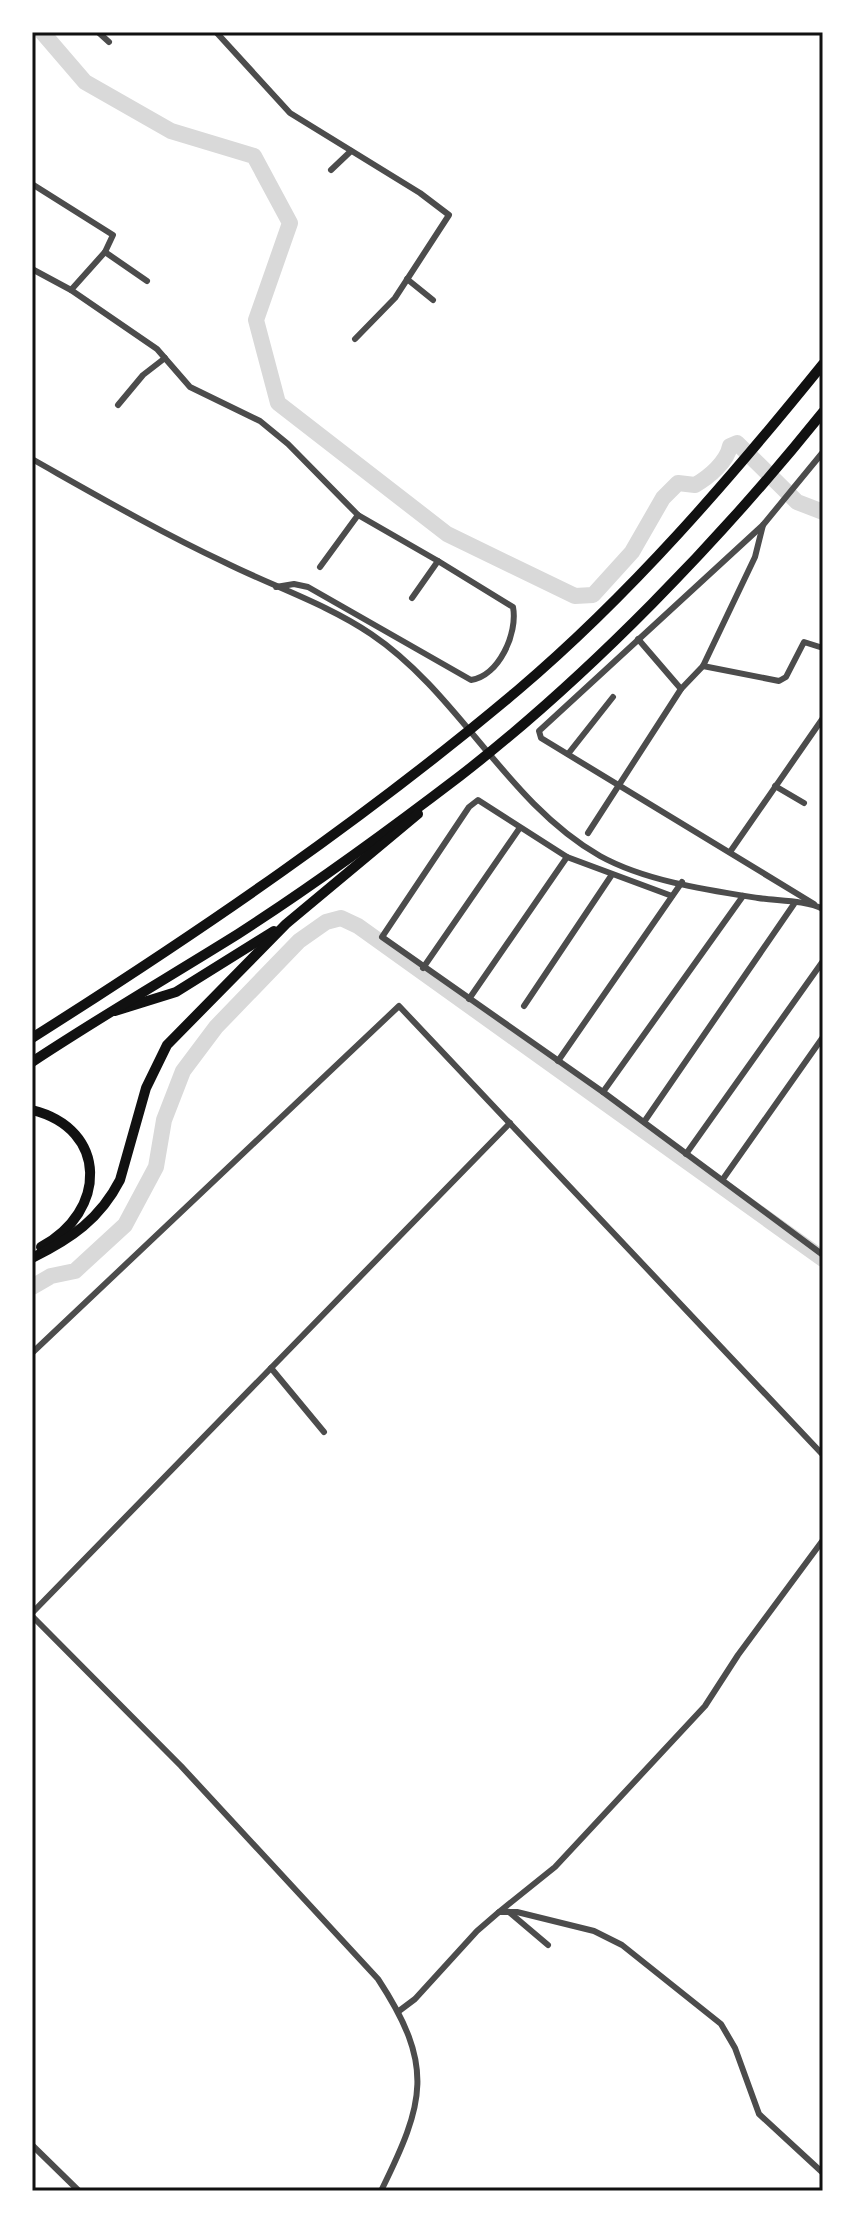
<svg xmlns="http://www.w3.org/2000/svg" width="855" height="2223" font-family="'Playfair Display',serif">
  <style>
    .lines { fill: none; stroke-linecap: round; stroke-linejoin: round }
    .river { stroke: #d9d9d9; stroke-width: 16 }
    .minor { stroke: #4c4c4c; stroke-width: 6 }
    .motorway { stroke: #111; stroke-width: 10 }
    .neatline { fill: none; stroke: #111; stroke-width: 3 }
  </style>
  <rect width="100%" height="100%" fill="#fff"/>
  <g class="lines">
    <!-- river -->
    <g class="river">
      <path d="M42 32 85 82 171 131 254 156 290 223 256 320 278 403 447 534 575 596 593 595 632 552 663 498 678 483 695 485C709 477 727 462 730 446L737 443 797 502 823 512"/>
      <path d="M32 1287 51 1276 75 1271 125 1225 156 1167 164 1120 183 1071 216 1027 299 941 326 922 341 918 358 926 823 1259"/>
    </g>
    <!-- minor -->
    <g class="minor">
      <path d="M98 32 109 42"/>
      <path d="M216 32 290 113 420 193 449 215 395 298 355 339"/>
      <path d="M331 170 351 151"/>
      <path d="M32 184 113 235 105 252 147 281"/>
      <path d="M32 269 71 290 157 349 190 387 260 421 288 444 358 515 438 561 412 598"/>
      <path d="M407 279 433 300"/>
      <path d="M71 290 105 252"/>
      <path d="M118 405 143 375 165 358"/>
      <path d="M32 459C96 495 158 531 224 562 272 586 327 604 371 634 460 694 506 802 600 856 645 881 707 890 758 898 777 901 805 900 823 909"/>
      <path d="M320 567 358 515"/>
      <path d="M276 587 294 584 308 587 471 680C499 676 518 633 513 607L438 561"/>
      <path d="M638 639 681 689"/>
      <path d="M703 666 779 681 786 677 804 642 823 648"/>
      <path d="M568 754 613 697"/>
      <path d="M775 786 804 803"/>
      <path d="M588 833 681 689 703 666 755 557 763 525"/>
      <path d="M730 852 823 718"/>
      <path d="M672 896 567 857 478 800 469 807 382 937 603 1092 823 1255"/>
      <path d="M814 904 541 738 539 731 763 525 823 452"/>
      <path d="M423 968 519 829"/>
      <path d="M469 999 567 857"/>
      <path d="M524 1006 611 876"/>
      <path d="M558 1061 682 882"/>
      <path d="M603 1092 743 896"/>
      <path d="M644 1122 794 904"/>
      <path d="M686 1154 823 961"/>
      <path d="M723 1179 823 1037"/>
      <path d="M32 1353 399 1006 823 1455"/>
      <path d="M271 1368 324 1432"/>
      <path d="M32 1613 510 1123"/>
      <path d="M32 1616 181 1766 378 1979C435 2066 425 2102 381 2191"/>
      <path d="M499 1912 555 1867 705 1706 738 1655 823 1540"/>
      <path d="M509 1912 548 1945"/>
      <path d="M399 2011 415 1999 477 1931 499 1912H517L594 1931 622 1945 721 2024 735 2048 759 2114 823 2173"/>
      <path d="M32 2145 79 2191"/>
    </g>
    <!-- motorway -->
    <g class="motorway">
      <path d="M115 1011 176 992 274 931"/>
      <path d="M32 1038C201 931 365 819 518 690 631 594 730 479 823 364"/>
      <path d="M32 1062C100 1017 169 977 238 934 314 885 388 831 460 776 589 676 721 539 823 412"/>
      <path d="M32 1110C109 1129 107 1212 41 1247"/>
      <path d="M32 1258C71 1239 100 1219 120 1180L146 1088 167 1045 286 924 418 814"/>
    </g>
  </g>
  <!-- border -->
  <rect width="855" height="2223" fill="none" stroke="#ffffff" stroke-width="68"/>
  <rect x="34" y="34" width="787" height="2155" class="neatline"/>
</svg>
